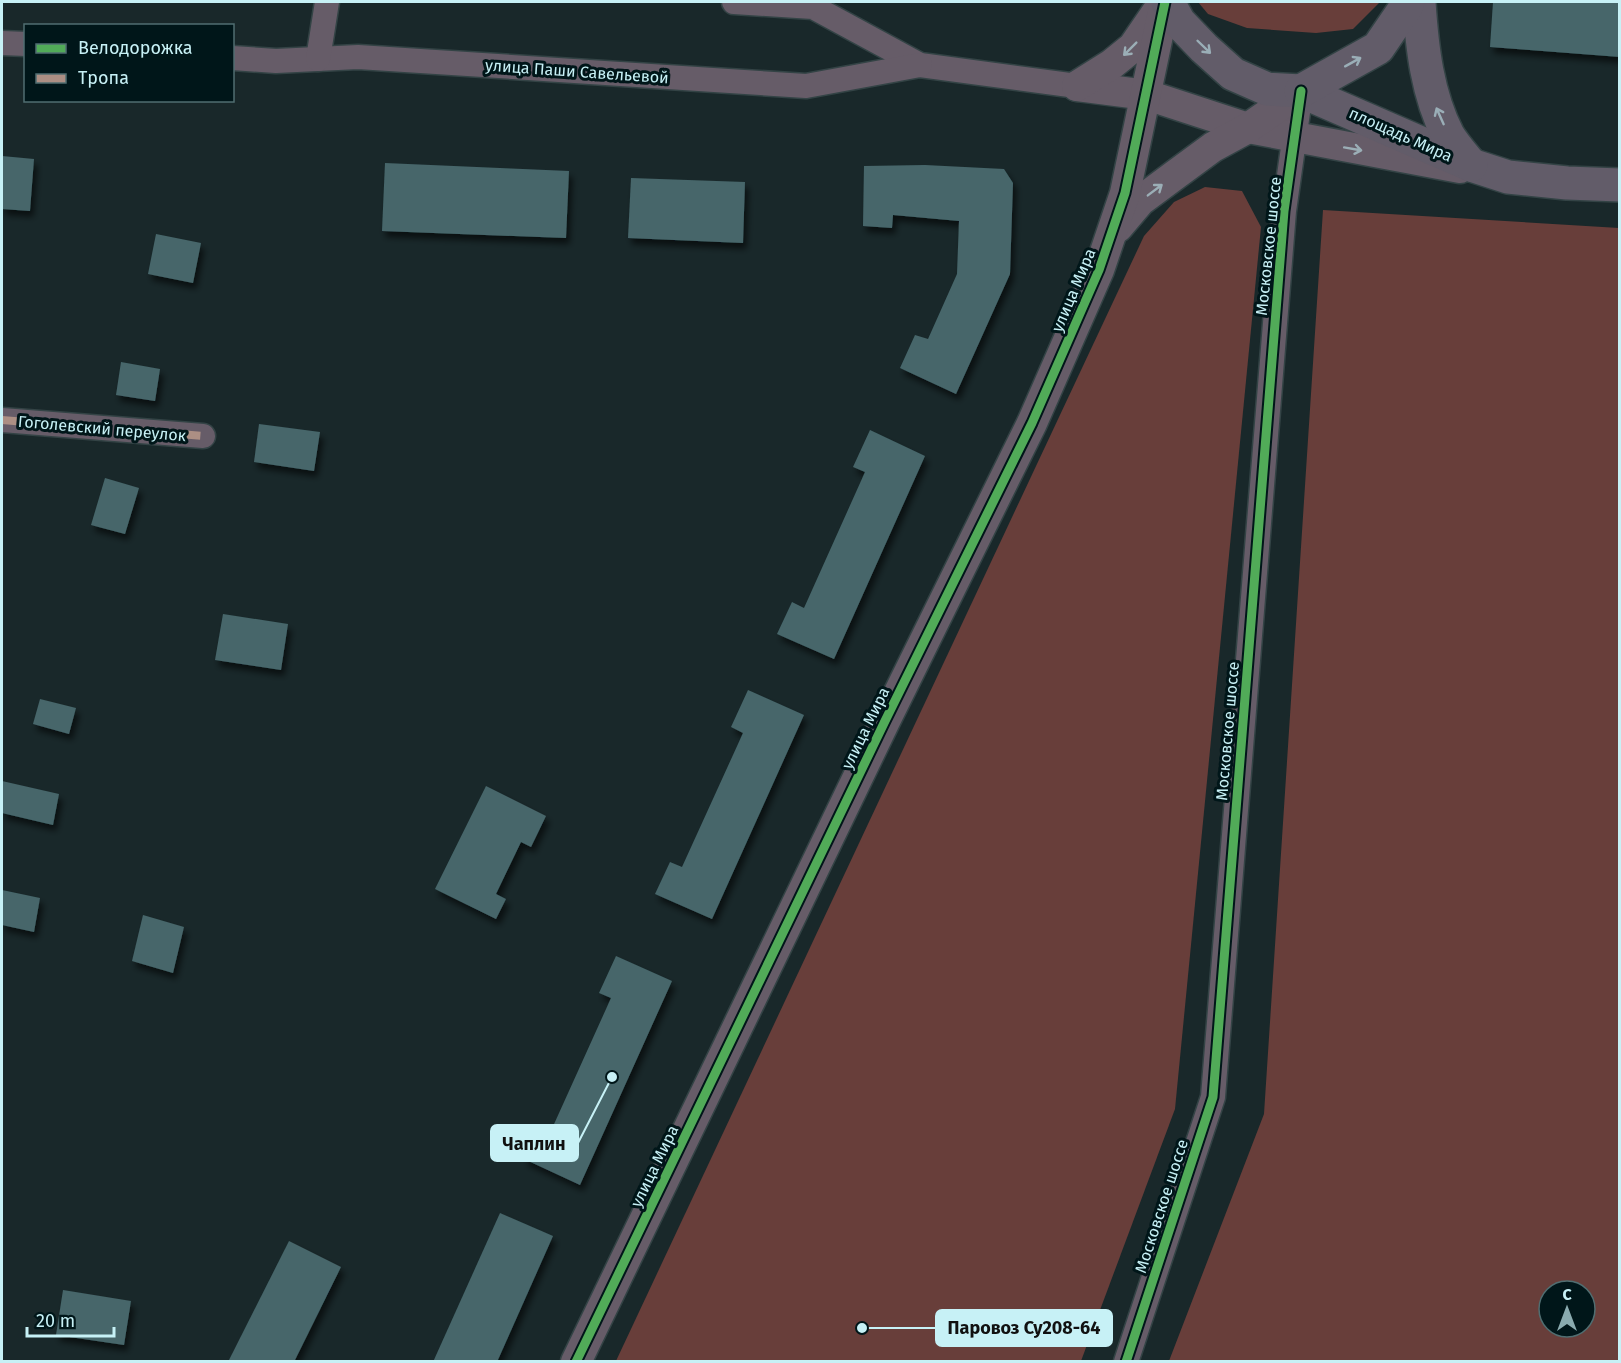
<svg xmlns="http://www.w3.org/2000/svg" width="1621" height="1363" font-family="'Fira Sans',sans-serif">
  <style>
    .green { fill: #683e3a; fill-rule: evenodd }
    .building { fill: #46666a; filter: url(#shadow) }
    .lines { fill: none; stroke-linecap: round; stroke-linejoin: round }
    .minor-casing { stroke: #334345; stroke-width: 27 }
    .tertiary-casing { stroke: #334345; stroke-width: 33 }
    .primary-casing { stroke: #334345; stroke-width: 36 }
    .minor { stroke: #665c68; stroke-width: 24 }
    .tertiary { stroke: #665c68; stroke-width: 30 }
    .primary { stroke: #625c69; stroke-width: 33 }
    .quiet { stroke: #ac8f84; stroke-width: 8; stroke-dasharray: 15 8; stroke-linecap: butt }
    .cycleway-casing { stroke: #001619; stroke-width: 13 }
    .cycleway { stroke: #51ab58; stroke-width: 9 }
    .oneway { stroke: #9aaeb7 }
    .oneway2 { stroke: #9baeb6 }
    .labels { text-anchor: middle; stroke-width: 6; stroke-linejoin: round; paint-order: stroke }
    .street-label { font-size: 16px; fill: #c7f1f6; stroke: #001619 }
    .leader { fill: none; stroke: #c7f1f6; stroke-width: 2 }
    .callout-dot { fill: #c7f1f6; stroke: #001619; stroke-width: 2 }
    .callout { fill: #c7f1f6; stroke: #c7f1f6; stroke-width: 2 }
    .callout-label { font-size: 18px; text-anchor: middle; font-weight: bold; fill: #111 }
  </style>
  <defs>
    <filter id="shadow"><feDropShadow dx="3.5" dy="6" stdDeviation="3" flood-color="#0009"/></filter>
  </defs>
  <rect width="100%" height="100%" fill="#19282a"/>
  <!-- green -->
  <g class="green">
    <path d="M1198 2H1380L1353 29 1316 33 1247 28 1208 14Z"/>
    <path d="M1205 187 1242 191 1261 227 1175 1109 1081 1361H616L1144 236 1174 202Z"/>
    <path d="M1323 210 1619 228V1361H1169L1264 1114ZM1549 1291H1585V1327H1549Z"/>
  </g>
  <!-- building -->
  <g class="building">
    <path d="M1493 2H1620V57L1490 47Z"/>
    <path d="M2 156 34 159 30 211 2 209Z"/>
    <path d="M385 163 569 171 566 238 382 231Z"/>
    <path d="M925 165 1004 169 1013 183 1010 274 956 394 900 368 915 335 928 339 957 274 959 221 893 215 892 228 863 226 864 166Z"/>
    <path d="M631 178 745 182 743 243 628 238Z"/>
    <path d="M156 234 201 243 193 283 148 274Z"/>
    <path d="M121 362 160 369 155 401 116 395Z"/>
    <path d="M259 424 320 432 314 471 254 462Z"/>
    <path d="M870 430 925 456 834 659 777 634 792 602 804 608 865 472 853 467Z"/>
    <path d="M105 478 139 488 125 534 91 525Z"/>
    <path d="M223 614 288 624 281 670 215 660Z"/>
    <path d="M748 690 804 715 712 919 655 894 670 862 682 867 743 733 731 727Z"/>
    <path d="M40 699 76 708 69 734 33 724Z"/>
    <path d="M2 781 59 794 53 825 2 813Z"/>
    <path d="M486 786 546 816 531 847 521 842 496 894 506 899 496 919 435 889Z"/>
    <path d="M2 890 40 898 34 932 2 925Z"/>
    <path d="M143 915 184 927 173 973 132 961Z"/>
    <path d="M616 956 672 981 580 1185 524 1159 538 1128 550 1133 611 998 599 993Z"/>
    <path d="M500 1213 553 1236 497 1362H433Z"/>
    <path d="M289 1241 341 1267 294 1362H228Z"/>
    <path d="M63 1290 131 1301 124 1345 56 1335Z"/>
  </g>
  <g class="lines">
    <defs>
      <g id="minor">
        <path d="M734 2 813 7 920 65 1077 86"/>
        <path d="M2 43 26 44"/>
        <path d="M232 58 276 61 358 57 806 86 920 65"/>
        <path d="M318 59 327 2"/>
        <path d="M2 420 203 436"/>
        <path d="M1126 1362 1213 1097 1284 211 1301 91"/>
      </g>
      <g id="tertiary">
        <path d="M1077 86 1147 95 1248 128 1460 168"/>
        <path d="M1077 86 1112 64 1133 47 1159 9"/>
        <path d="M1118 227 1140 201 1175 175 1213 147 1248 128 1301 91"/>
        <path d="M576 1362 885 721 1032 423 1099 270 1125 193 1165 2"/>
      </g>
      <g id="primary">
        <path d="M1168 2 1179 22 1204 48 1233 74 1267 89 1301 91 1471 165 1508 177 1567 183 1620 185"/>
        <path d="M1419 2C1422 47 1427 94 1448 135 1454 145 1463 155 1471 165"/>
        <path d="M1301 91 1378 48 1406 7 1408 2"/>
      </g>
    </defs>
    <!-- minor casing -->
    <use href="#minor" class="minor-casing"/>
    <!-- tertiary casing -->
    <use href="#tertiary" class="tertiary-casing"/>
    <!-- primary casing -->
    <use href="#primary" class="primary-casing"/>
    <!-- minor -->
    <use href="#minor" class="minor"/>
    <!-- tertiary -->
    <use href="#tertiary" class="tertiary"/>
    <!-- primary -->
    <use href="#primary" class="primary"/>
    <!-- quiet -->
    <path class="quiet" d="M2 420 203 436"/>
    <defs>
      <g id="cycleway">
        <path d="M576 1362 885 721 1032 423 1099 270 1125 193 1165 2"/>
        <path d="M1126 1362 1213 1097 1284 211 1301 91"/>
      </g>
    </defs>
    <!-- cycleway casing -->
    <use href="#cycleway" class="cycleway-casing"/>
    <!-- cycleway -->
    <use href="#cycleway" class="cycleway"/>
  </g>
  <!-- one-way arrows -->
  <defs><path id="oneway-shaft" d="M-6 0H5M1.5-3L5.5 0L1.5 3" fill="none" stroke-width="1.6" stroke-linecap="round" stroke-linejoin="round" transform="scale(1.5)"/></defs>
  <g class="oneway">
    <use href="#oneway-shaft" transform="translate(1204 47) rotate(44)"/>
    <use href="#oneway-shaft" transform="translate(1353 62) rotate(-29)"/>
    <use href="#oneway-shaft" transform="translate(1440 116) rotate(-114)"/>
  </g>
  <g class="oneway2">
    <use href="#oneway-shaft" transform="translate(1130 49) rotate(135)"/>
    <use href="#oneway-shaft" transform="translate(1353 149) rotate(10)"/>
    <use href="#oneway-shaft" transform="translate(1155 190) rotate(-37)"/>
  </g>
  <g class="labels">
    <!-- street labels -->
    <g class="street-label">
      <text transform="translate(577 71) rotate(4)" y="6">улица Паши Савельевой</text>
      <text transform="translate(1401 134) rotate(24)" y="6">площадь Мира</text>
      <text transform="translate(1268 246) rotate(-84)" y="6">Московское шоссе</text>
      <text transform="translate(1073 290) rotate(-67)" y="6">улица Мира</text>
      <text transform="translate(102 428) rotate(5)" y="6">Гоголевский переулок</text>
      <text transform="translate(865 728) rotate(-64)" y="6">улица Мира</text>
      <text transform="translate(1227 731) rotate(-85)" y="6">Московское шоссе</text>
      <text transform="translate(654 1166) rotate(-64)" y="6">улица Мира</text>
      <text transform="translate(1161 1206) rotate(-72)" y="6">Московское шоссе</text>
    </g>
  </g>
  <!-- callouts -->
  <path class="leader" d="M612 1077L578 1143M862 1328L936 1328"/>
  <g class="callout-dot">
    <circle cx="612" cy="1077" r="6"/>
    <circle cx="862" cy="1328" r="6"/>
  </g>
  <g class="callout">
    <rect x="491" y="1125" width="87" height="36" rx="6"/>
    <rect x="936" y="1310" width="176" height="36" rx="6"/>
  </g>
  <g class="callout-label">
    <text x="534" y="1150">Чаплин</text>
    <text x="1024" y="1334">Паровоз Су208-64</text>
  </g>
  <!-- border -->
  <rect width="1621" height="1363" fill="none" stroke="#c7f1f6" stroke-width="6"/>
  <!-- legend -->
  <rect x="24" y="24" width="210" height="78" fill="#001619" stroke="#506e71" stroke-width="1.5"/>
  <rect x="36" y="44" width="30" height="9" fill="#51ab58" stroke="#506e71" stroke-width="1.5"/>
  <text x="78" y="54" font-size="18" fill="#c7f1f6">Велодорожка</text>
  <rect x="36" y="74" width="30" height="9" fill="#ac8f84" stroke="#506e71" stroke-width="1.5"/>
  <text x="78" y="84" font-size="18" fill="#c7f1f6">Тропа</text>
  <!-- north arrow -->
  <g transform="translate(1567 1309)"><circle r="28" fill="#001619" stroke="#506e71" stroke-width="1.5"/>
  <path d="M0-4.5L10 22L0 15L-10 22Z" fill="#8aabaf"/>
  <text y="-9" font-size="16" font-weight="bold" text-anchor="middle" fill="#c7f1f6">С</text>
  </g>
  <!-- scale -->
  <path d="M27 1327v9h87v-9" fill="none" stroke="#c7f1f6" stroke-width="3"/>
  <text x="36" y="1327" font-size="18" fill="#c7f1f6" stroke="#001619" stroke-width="4.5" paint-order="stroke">20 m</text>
</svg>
